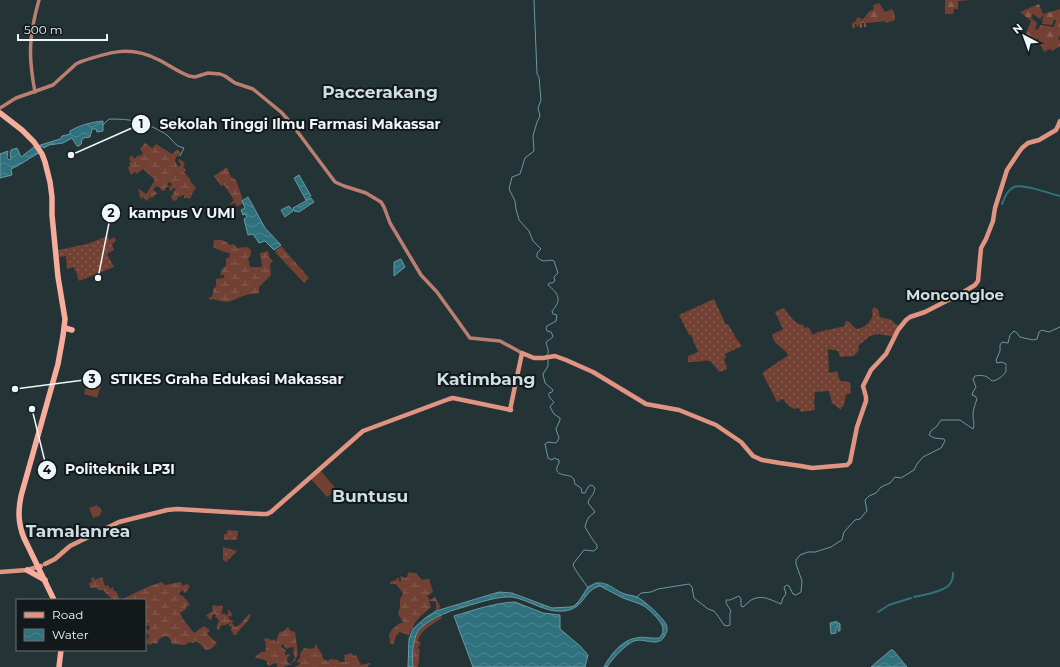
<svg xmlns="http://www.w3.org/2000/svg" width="1060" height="667" font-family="Montserrat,sans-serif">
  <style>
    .grass { fill: url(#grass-dots) }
    .forest { fill: url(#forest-firs); fill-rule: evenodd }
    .wetland { fill: url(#wetland-marsh) }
    .pitch { fill: #734034 }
    .water { fill: url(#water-waves); stroke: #6999a3 }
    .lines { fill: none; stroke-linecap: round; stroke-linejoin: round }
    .stream { stroke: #6999a3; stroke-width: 1 }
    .canal { stroke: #30717e; stroke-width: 2 }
    .secondary { stroke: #bb7f71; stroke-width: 3.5 }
    .primary { stroke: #e19482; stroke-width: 4.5 }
    .highway { stroke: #f8ad9c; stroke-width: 5.5 }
    .labels { text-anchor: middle; stroke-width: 4; stroke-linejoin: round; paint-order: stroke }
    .quarter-label { font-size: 15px; font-weight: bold; fill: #cedfe4; stroke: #13191b }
    .district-label { font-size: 17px; font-weight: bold; fill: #cedfe4; stroke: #13191b }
    .leader { fill: none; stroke: #edf6f9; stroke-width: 1.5 }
    .callout-dot { fill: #edf6f9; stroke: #13191b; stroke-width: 1.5 }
    .mark-label { font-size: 12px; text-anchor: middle; font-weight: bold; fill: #111 }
    .callout-label { font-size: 14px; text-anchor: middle; font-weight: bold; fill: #edf6f9; stroke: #13191b; stroke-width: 4; stroke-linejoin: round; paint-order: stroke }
  </style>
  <defs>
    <pattern id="grass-dots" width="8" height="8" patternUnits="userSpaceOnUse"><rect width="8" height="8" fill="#734034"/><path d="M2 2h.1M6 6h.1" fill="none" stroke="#875c52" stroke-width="1.8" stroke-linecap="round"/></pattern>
    <pattern id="forest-firs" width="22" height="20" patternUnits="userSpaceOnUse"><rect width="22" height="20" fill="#734034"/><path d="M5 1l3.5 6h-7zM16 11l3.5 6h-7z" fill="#875c52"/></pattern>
    <pattern id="wetland-marsh" width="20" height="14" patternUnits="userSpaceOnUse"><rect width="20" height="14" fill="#734034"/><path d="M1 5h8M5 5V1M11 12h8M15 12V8" fill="none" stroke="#875c52"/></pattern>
    <pattern id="water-waves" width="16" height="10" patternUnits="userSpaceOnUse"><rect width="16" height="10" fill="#30717e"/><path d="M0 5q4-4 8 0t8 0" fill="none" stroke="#4e8691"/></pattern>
  </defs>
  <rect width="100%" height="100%" fill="#243336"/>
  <!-- grass -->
  <g class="grass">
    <path d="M108 236 109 240 114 237 116 240 112 244 114 250 107 254 114 267 79 281 76 271H75L74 267 67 269 66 256 59 257 58 250 87 244Z"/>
    <path d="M714 299 726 325 728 324 736 338 742 346 725 354 726 358 724 359 727 369 720 372C716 369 714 365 711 362 707 359 694 363 688 362V356L698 352 691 335H689L679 315Z"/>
    <path d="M874 307C880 309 878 312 880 317L892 320 895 324 901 326 896 337 878 334 870 336 858 346 859 350 854 356 840 357 838 351 828 349 829 373 837 371 839 378 841 381 850 382 851 393 846 395 844 405 842 407 841 410 832 403 829 391 815 392 814 402 815 410 801 412 799 408 794 409 788 405 783 399 777 402 768 384 762 373 787 356 788 354 774 341 772 335 783 329 775 312 784 308C789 314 794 324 803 325L805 328 808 327 813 335 818 332 845 326V322L848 321 856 329C865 328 875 320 872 310Z"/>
    <path d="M227 530 238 531 237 540H224V534H227Z"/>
    <path d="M223 547 237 551 226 562 223 560Z"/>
  </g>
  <!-- forest -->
  <g class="forest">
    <path d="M945 0H971L958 1V9H954L953 14H945Z"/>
    <path d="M879 3 885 12 892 9 894 12 895 20 886 23 885 21 879 22 866 23V27H864V23H862V28H860L859 24 858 27H857L856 24H855V28H852V23L855 22 857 18 860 17 861 20C866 18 866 12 874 9L873 5Z"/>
    <path d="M1039 4 1043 14 1060 9V36L1058 39 1060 40V46L1052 51 1050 49 1044 52 1038 39 1032 41V37L1026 34 1031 21 1020 12ZM1033 14 1040 19 1043 15H1044L1042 20 1043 21 1042 24 1052 25 1054 20H1056L1054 27 1041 25 1037 30 1035 29 1037 23 1031 18Z"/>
  </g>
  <!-- wetland -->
  <g class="wetland">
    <path d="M145 143 152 148 156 144 172 154 178 149 181 154 176 157 175 161 178 167 181 165 178 160 180 159 181 161 182 160 185 165 183 167 186 170 184 172 191 180 190 181 196 188 193 192 190 199 189 198H184V195H182L181 197 178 196 177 200 173 201 171 196 174 194 173 192 176 190 174 188 172 189V191H170L169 187 172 185 170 182 167 184 169 186 165 188 166 190 162 191 160 188 156 186 153 190 157 193 152 198 150 197 147 201 143 197 141 199 139 194 140 193 138 190 139 189 146 194 155 180 143 169 137 174 135 172 131 175 128 168 130 165 129 163 131 162 129 158 132 155 134 159 139 155 140 156 143 153 140 149Z"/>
    <path d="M227 167 231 177 236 180 243 200 242 201 243 203 237 207 235 203 230 205V204L234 200 224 185 221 186 214 176Z"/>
    <path d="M214 240H222L228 243 229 245 234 244 237 248 247 247 251 250V255L248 258 250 267H262L260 253 268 251 269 257 273 261 270 264 271 275 259 287V293C254 294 248 294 243 296 228 302 230 304 213 299L211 300 208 298 211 297 213 294V290L216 286V279L224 278V275H220L222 269 226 266V258H229L230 253 224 252 213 247Z"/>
    <path d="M281 246 309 278 304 283 275 252Z"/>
    <path d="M409 572 412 573H416L422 580 429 579 433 592 427 596 430 600 435 597 440 606 439 609 436 610V602L434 601H429L431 607 419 618 415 623 409 635 399 632 398 634 396 636 393 645 390 643C390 641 390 638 389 636 389 631 396 626 400 623H403L398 613 400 607V599L403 593 396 584H390V582L396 580 397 578H399V581H401V579L400 576 406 578Z"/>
    <path d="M94 577V580L102 577 105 586 108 585 110 589 113 587 114 591H116L120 600C134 594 147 586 162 582L165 585 181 582 182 586 187 584 190 586 187 591 185 593 182 590 179 594 184 597 190 605 186 607V609L180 613 183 619 194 633 204 626 210 630 207 634 217 643 211 649 206 650 200 644 196 641 193 643 190 642 185 645 172 644 170 639 167 636C161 637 159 638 157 644L153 643 150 645 146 643 149 635 145 632 150 628 148 625 145 627V600H111L112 599 103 590H98L97 588H90L89 583 92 582 91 578Z"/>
    <path d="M213 605 219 606 221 605 223 607 221 615 224 613H225V615H227L228 614V610H230V613L231 612H232L231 615H232V617L230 616 228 617 230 619V620H233V622L225 625H221L219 630 217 629V625L219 621 218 619 215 617 216 614H213L211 620H210L206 615 213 611 212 608Z"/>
    <path d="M250 614H251C250 622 240 627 236 635H233V633L231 630 232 627 229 626V624L232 623 235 627C239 625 242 623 244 620 247 617 246 616 250 614Z"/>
    <path d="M441 616 442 618C433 624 420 630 418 642H421L418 648 420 650 419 655V660L418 667H413C412 656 411 639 419 630 425 623 434 620 441 616Z"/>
    <path d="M288 627 291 631 295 632 298 654 295 661 291 663 295 657 293 652 294 647C287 647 288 652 283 644L281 645 282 648 286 650 285 653V655L289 654 290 655 287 658 288 663 292 664 283 667H277V664L275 663 269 666 267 665V662L265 660 256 658 255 657 261 652H265L266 647 265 641 264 640 265 638 270 639 272 641 274 639 275 640V642H276L278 635 280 631 282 632Z"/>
    <path d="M317 644V647L322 654 323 659 328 661 330 659 338 660 340 662H345L344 655 352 653 353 656 356 655 361 665 370 663 371 664 368 665V667H289H295L300 664V662L297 663 298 659H300V654L304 648C307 649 311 649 315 648V645Z"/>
  </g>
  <!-- pitch -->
  <g class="pitch">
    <path d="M89 375 103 379 97 398 84 394Z"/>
    <path d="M320 470 342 496 340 499 334 492 327 497 310 478Z"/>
    <path d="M97 505 98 507H100L102 512 100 513 101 515 93 518 89 508Z"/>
  </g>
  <!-- water -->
  <g class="water">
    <path d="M103 121V131L97 132 96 129H92L90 137 83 138 81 142 82 143 79 146H77L72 138 63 143 49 145 44 148 41 146 39 147V153C29 158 21 165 11 169L12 175 0 178V154L8 151 7 157 8 159 9 160 11 159 10 155 11 150 17 148 21 157 34 147 60 139 62 136 70 134V131C80 125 92 122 103 121Z"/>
    <path d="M299 175 311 196 306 200 294 178Z"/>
    <path d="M248 197 265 228 281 245 274 250 265 241 259 243 253 234 248 235 244 219 247 217 245 214 243 215 241 210 245 208 242 201Z"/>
    <path d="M311 198 314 202 299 212 294 211 293 208Z"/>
    <path d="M289 206 293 211 285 217 281 210Z"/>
    <path d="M401 259 405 267 394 276V262Z"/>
    <path d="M596 583C608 582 612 588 622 593 626 595 632 595 637 597 644 600 662 617 666 624 667 627 668 630 666 633 660 650 645 637 634 641 625 645 612 659 607 667H604C610 655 622 640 636 638 644 636 651 639 659 638 661 636 663 634 663 630 664 623 650 610 644 606 637 602 630 601 623 598 615 594 608 590 600 586 583 590 585 609 564 611 545 613 530 600 512 597 497 596 478 603 464 607 458 609 452 610 446 613 438 616 423 624 418 631 412 641 412 656 413 667H408L409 639 413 629 425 618 436 611 499 592 512 593 552 608 570 607 574 606 579 601 588 587Z"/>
    <path d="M515 602 543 613 560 615V629L580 646 588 655 585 667H473L454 616C474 610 494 603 515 602Z"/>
    <path d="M836 621 840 624V631H838V626H837L836 627V633L831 634 830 623 834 622H835Z"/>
    <path d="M891 650H893L907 667H871Z"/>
  </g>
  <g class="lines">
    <!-- stream -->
    <g class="stream">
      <path d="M534 0 537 74 539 77 541 100 538 108 540 116 537 122 533 136 534 151 525 158 520 174 512 177 509 189 515 201 516 209 519 220 529 231 533 241 541 249 537 253V257C541 262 546 261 552 260L554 261 558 273 554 277 555 281 552 283H549L548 285C559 294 562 300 552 311L553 314 557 315 556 321 547 326 546 328 547 331 551 332 553 336C552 340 547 339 546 343 547 347 550 351 547 355"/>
      <path d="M103 125 109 119C132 119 143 121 164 133 170 136 173 143 178 146 180 147 182 147 184 148L180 156"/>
      <path d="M548 360V366L543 374 545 383 553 390 552 392 549 393C548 397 551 399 554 402L550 407 554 414 560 418V420L556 429 559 438 557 442 555 443 548 442 545 444 548 458 552 460 554 458 559 460V463C550 478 570 473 573 478 575 480 574 482 575 484L581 488 582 493H585L588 487 591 485 593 486 595 488C594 496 589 497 588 503L595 512C593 514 591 515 589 517 587 520 586 523 585 527 589 533 592 540 597 545V548L594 551 584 550 573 564C574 570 584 581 588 588"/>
      <path d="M637 597 641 593 651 592 658 589 689 584 692 587 694 598 708 609 714 611 718 616 724 625 727 626 730 625V613L731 611 726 603V600H730L739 596 741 599V606L743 607C746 605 748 602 751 600 762 594 771 600 781 604L783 598 786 594 784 587 787 585 789 586 793 594 796 595 801 592 802 581 796 564V560L800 555 808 552H815L831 547 837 543 842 540 844 532 855 520 860 519 865 513 867 511 865 500 869 496 876 493 881 487 890 483 895 477 901 478 914 470 917 464 923 457 941 448 945 441 944 439 934 438 929 435 931 431 937 426 941 420H960L973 429C975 424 973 421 973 415 973 410 975 404 977 399L975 396 972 395 973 392 976 387 973 379 975 376C983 375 986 375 992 381 996 381 1004 376 1006 371 1006 371 1006 365 1006 364L1002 362 997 363 996 360 1000 351V345L1002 342 1008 343 1010 335 1014 331 1017 333 1020 337 1033 340 1037 339 1039 332 1042 330 1049 332 1060 327"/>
    </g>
    <!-- canal -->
    <g class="canal">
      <path d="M1002 204C1004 198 1007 190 1014 187 1023 183 1050 194 1060 196"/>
      <path d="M914 597C923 595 943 592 949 585 952 582 953 577 953 573"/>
      <path d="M878 612 889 605 911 598"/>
    </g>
    <!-- secondary -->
    <g class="secondary">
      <path d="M35 92C28 56 29 35 39 0"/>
      <path d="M0 108 16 98 53 85 76 64 80 62C109 52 130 45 159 60 169 65 178 72 189 76L195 77 208 73 220 74 225 76 235 83 253 89 281 112 291 123 335 182 344 186 366 193 381 202 384 207 390 223 421 275 437 292 470 338 500 341 522 353"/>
    </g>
    <!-- primary -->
    <g class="primary">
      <path d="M510 410 522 353 534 358H543L555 356 566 360 593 372 646 404 679 410 716 425 741 442 753 456 762 460 780 463 801 466 812 468 847 465 850 462 857 427 866 401V397L863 386 871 370 886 354 898 330 906 320 910 317 925 312 962 293 975 285 978 281 981 248 986 239 993 221 995 208 1007 170 1019 152 1022 148 1028 143 1039 140 1056 130 1058 126 1060 121"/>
      <path d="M45 564 55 559 70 546 119 522 167 510 177 509 261 514H267L271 512 363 431 449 399 453 398 511 410"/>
      <path d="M0 572 27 570 41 566"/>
    </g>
    <!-- highway -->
    <g class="highway">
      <path d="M0 113 22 130 34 142 42 154 45 162 50 182 52 197V215L58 277 65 319 63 336 58 364 21 496C18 511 18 523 24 538L54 600"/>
      <path d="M65 328 72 330"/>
      <path d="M27 570 45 580"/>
      <path d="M59 667 61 650"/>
    </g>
  </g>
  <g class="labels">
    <!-- quarter labels -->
    <g class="quarter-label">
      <text x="955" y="300">Moncongloe</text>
    </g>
    <!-- district labels -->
    <g class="district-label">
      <text x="380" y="98">Paccerakang</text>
      <text x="486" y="385">Katimbang</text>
      <text x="370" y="502">Buntusu</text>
      <text x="78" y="537">Tamalanrea</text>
    </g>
  </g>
  <!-- callouts -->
  <path class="leader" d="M71 155L141 124M98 278L111 213M15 389L92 379M32 409L47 470"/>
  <g class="callout-dot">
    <circle cx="71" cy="155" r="4"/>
    <circle cx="98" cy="278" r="4"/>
    <circle cx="15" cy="389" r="4"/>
    <circle cx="32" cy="409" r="4"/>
    <circle cx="141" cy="124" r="10"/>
    <circle cx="111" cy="213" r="10"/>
    <circle cx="92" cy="379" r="10"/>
    <circle cx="47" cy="470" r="10"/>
  </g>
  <g class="mark-label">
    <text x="141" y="128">1</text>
    <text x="111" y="217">2</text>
    <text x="92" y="383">3</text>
    <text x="47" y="474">4</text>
  </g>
  <g class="callout-label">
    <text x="300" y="129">Sekolah Tinggi Ilmu Farmasi Makassar</text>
    <text x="182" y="218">kampus V UMI</text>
    <text x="227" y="384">STIKES Graha Edukasi Makassar</text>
    <text x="120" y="474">Politeknik LP3I</text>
  </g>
  <!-- legend -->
  <rect x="16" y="599" width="130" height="52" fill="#13191b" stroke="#6a7174"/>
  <rect x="24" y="612" width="20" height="6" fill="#e19482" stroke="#6a7174"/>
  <text x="52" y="619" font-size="12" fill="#edf6f9">Road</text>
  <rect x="24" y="629" width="20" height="12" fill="url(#water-waves)" stroke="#6a7174"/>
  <text x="52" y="639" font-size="12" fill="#edf6f9">Water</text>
  <!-- north arrow -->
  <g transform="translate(1024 36) rotate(319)" stroke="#13191b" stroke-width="3" paint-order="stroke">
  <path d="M0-3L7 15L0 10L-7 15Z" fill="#edf6f9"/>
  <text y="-6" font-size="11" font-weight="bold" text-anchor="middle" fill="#edf6f9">N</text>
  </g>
  <!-- scale -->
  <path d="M18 34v6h89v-6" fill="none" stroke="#edf6f9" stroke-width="2"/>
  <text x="24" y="34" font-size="12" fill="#edf6f9" stroke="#13191b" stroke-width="3" paint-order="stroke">500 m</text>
</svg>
